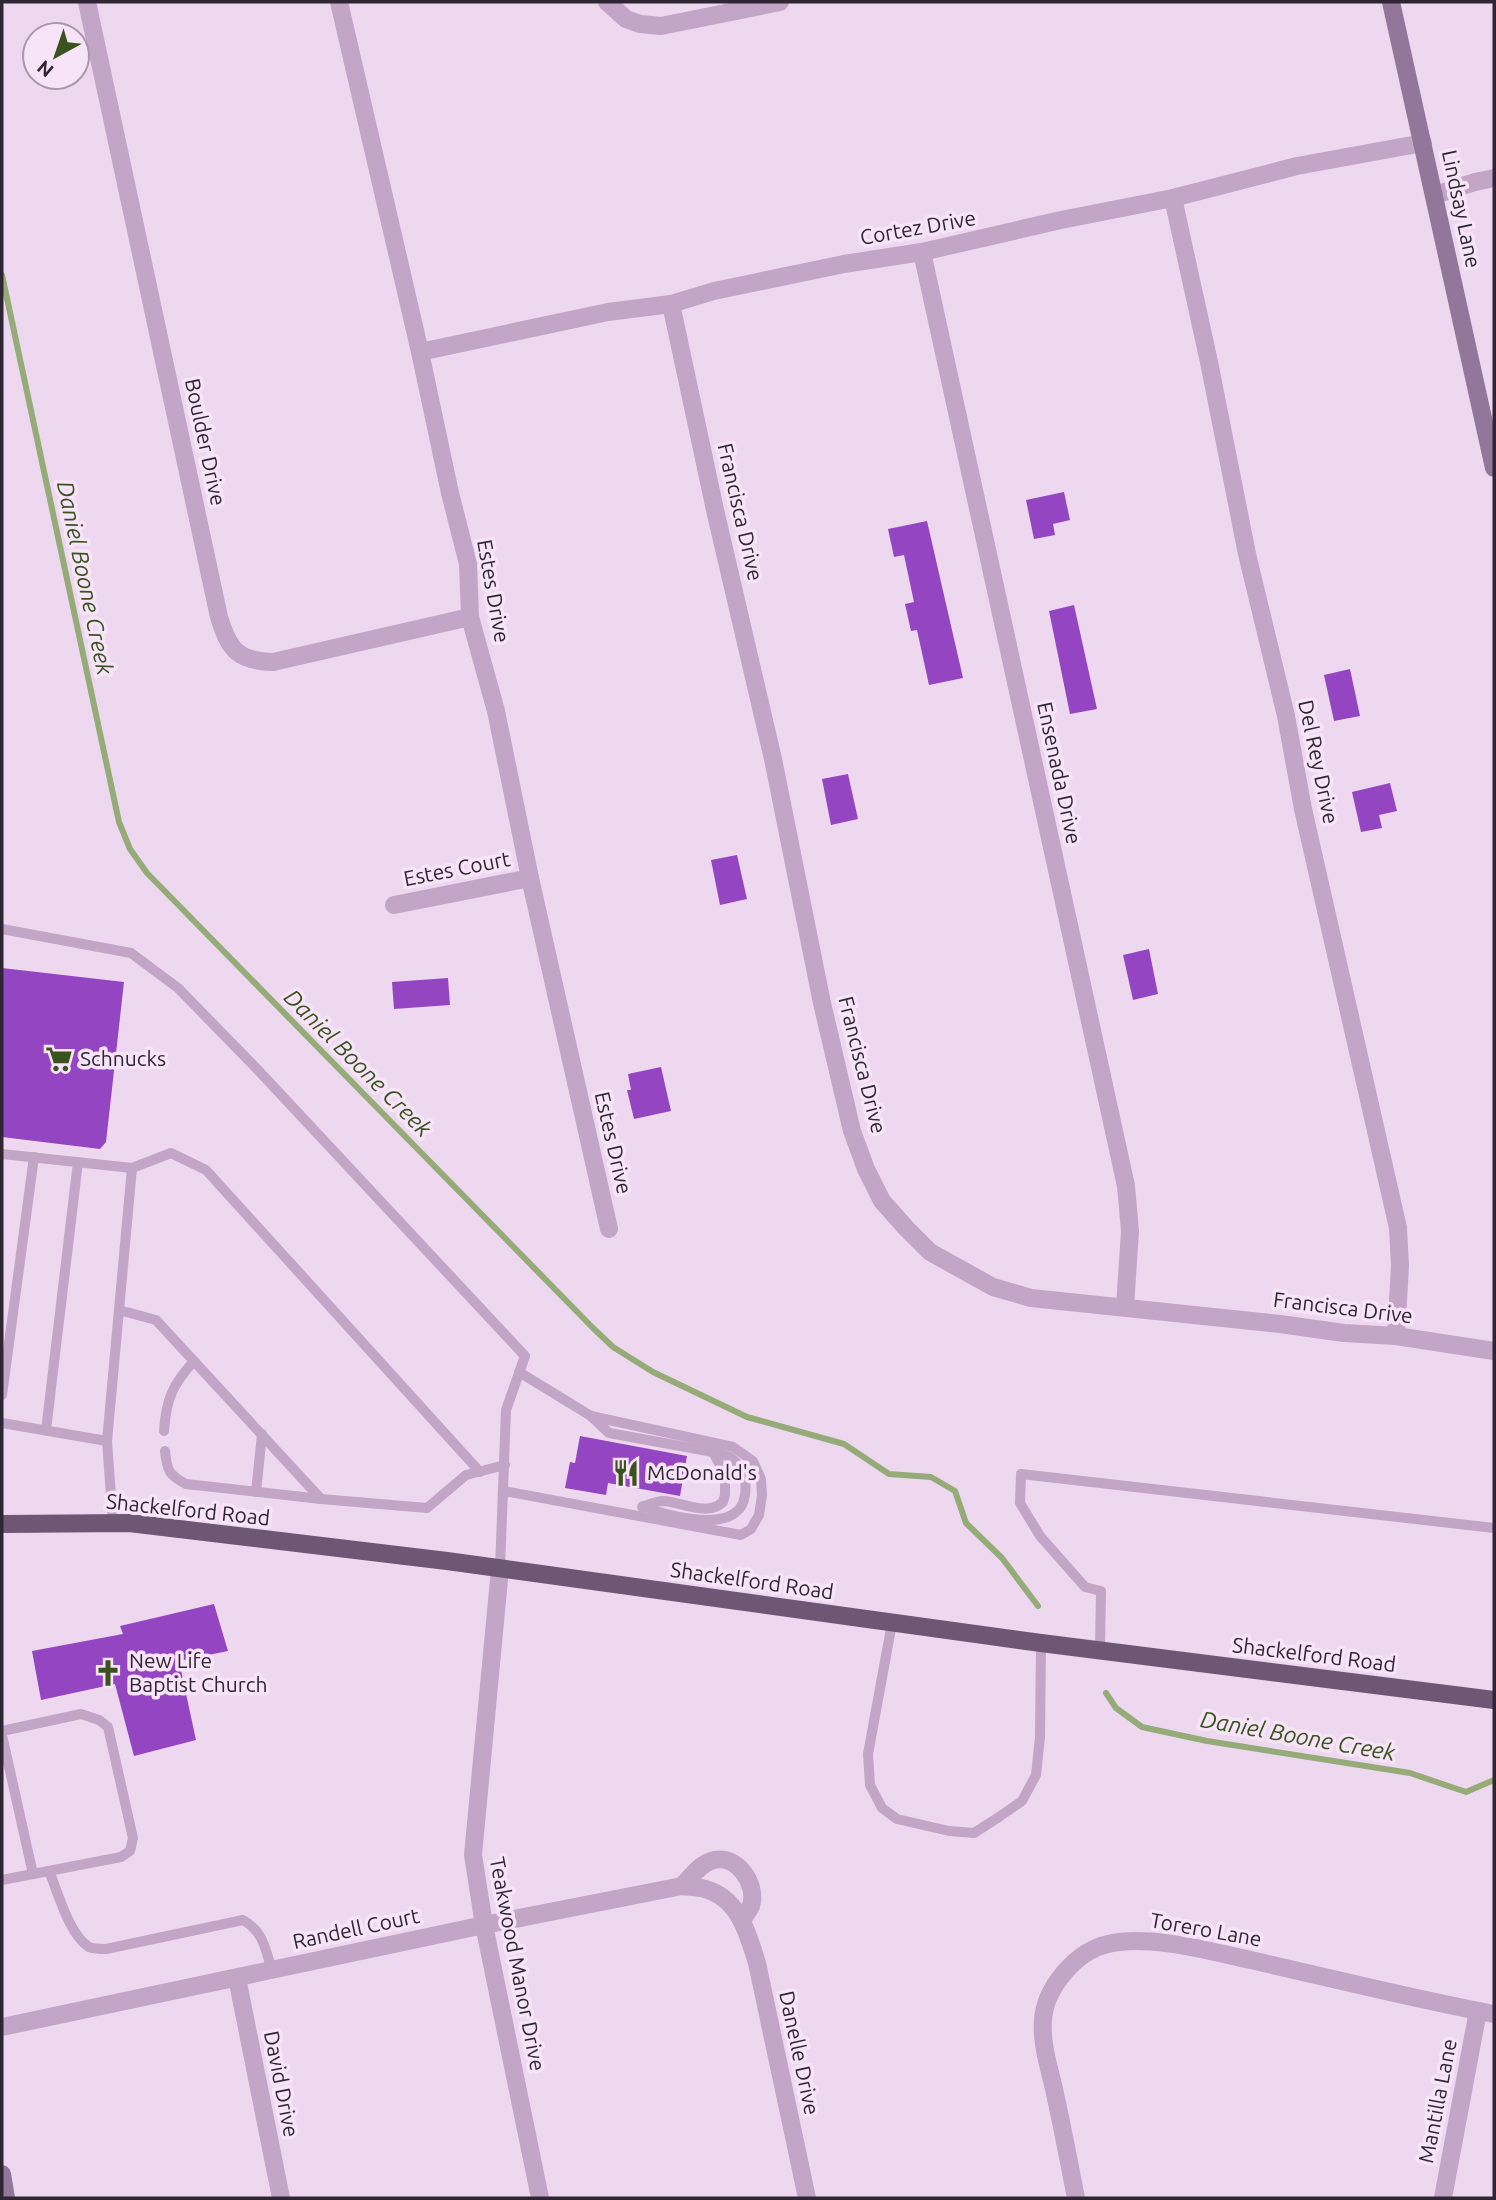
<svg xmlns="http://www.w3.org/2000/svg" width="1496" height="2200" font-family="Ubuntu,sans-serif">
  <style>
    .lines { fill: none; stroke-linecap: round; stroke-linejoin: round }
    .stream { stroke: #95ab78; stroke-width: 6 }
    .building { fill: #9445c1 }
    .lane { stroke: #c2a5c7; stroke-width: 10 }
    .street { stroke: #c2a5c7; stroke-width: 18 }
    .secondary { stroke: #92779a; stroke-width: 18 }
    .primary { stroke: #6d5774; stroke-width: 18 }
    .labels { text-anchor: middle; stroke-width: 7; stroke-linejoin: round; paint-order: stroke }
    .street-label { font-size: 21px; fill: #2f2633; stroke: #f7e4f8 }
    .poi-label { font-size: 21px; fill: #2f2633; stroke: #f7e4f8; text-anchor: start }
    .water-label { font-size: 23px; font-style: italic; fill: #3a521d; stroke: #f7e4f8 }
  </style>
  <rect width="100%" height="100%" fill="#eed8f0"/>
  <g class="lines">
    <!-- stream -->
    <g class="stream">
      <path d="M2 275 119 822 130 849 147 873 593 1328 613 1347 653 1372 747 1417 844 1444 889 1474 931 1477 955 1491 966 1523 1002 1558 1038 1606"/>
      <path d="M1106 1693 1116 1708 1142 1727 1207 1741 1410 1773 1466 1792 1494 1780"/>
    </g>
  </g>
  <!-- building -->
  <g class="building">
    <path d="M1064 492 1070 520 1053 524 1055 535 1034 539 1026 500Z"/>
    <path d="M927 521 963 678 929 685 917 630 911 631 905 604 914 602 904 555 894 557 888 529Z"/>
    <path d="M1074 605 1097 709 1070 714 1049 611Z"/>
    <path d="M1350 669 1360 716 1334 721 1324 675Z"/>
    <path d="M848 774 858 819 831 825 822 779Z"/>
    <path d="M1390 783 1397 811 1379 815 1382 828 1361 832 1352 792Z"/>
    <path d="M737 855 747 899 720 905 711 860Z"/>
    <path d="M1149 949 1158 994 1133 1000 1123 955Z"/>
    <path d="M2 968 124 982 106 1142 100 1149 2 1137Z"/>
    <path d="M448 978 450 1005 394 1009 392 982Z"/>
    <path d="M661 1067 671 1111 634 1119 627 1090H631L628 1074Z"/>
    <path d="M580 1436 687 1456 680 1496 608 1483 606 1495 565 1488 570 1462 575 1463Z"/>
    <path d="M214 1604 228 1651 179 1661 196 1740 134 1756 115 1684 41 1700 32 1651 123 1634 120 1626Z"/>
  </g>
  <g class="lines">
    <!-- lane -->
    <g class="lane">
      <path d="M2 929 131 953 178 988 258 1070 525 1356 506 1410 500 1569"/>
      <path d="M2 1154 132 1168 107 1441"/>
      <path d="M132 1168 171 1153 206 1170 480 1472"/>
      <path d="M119 1310 156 1320 321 1499 427 1508 466 1475 505 1465"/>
      <path d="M519 1372 591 1416 609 1433 713 1452 730 1457 737 1463 742 1469"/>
      <path d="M2 1395 34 1157"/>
      <path d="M2 1423 107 1441 113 1523"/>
      <path d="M46 1430 78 1162"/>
      <path d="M164 1431C166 1399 173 1384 194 1361"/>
      <path d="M165 1451C167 1471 169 1475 186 1484L321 1499"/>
      <path d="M713 1452 723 1471"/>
      <path d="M504 1491 741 1535 751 1529 759 1515 762 1495 761 1479 753 1461 733 1447 591 1416"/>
      <path d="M256 1492 262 1434"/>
      <path d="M643 1506C664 1515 717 1529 736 1512 747 1504 746 1487 745 1475"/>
      <path d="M642 1507C648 1505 656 1501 663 1501 682 1502 707 1517 723 1502L725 1495V1477"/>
      <path d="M892 1623 868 1754 870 1785 882 1808 897 1819 949 1831 974 1833 999 1817 1022 1801 1036 1775 1040 1737 1041 1643"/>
      <path d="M1100 1650 1101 1591 1085 1587 1040 1536 1020 1503 1021 1474 1494 1528"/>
      <path d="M2 1731 81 1714 99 1720 108 1727 133 1838 130 1851 121 1857 2 1880"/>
      <path d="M2 1735 33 1874"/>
      <path d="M49 1871C58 1892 69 1935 89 1947 94 1949 100 1949 106 1949L243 1920C264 1932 265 1949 272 1970"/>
    </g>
    <!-- street -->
    <g class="street">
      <path d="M87 2 219 617C229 650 238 661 273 662L470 617"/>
      <path d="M339 2 420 352 450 493 468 564 470 617 496 711 530 878 609 1229"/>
      <path d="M607 2 626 19 640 24 661 26 780 2"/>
      <path d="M1435 195 1475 182 1494 178"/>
      <path d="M1173 198 1209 362 1247 554 1286 716 1303 809 1398 1228 1400 1266 1396 1336"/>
      <path d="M922 252 1126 1186 1130 1231 1125 1307"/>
      <path d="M671 304 715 510 773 759 822 1003 852 1131 866 1169 882 1201 907 1229 930 1252 993 1287 1031 1298 1280 1324 1344 1333 1396 1336 1494 1351"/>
      <path d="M420 352 608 312 671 304 714 291 844 264 922 252 1061 220 1173 198 1297 166 1423 143"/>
      <path d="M394 905 530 878"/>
      <path d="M500 1569 473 1855 484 1925 540 2198"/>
      <path d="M682 1886C691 1877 699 1865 711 1861 736 1852 758 1884 751 1906 749 1910 745 1916 742 1920"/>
      <path d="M237 1978 281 2198"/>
      <path d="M2 2027 484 1925 682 1886C689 1887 698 1887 705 1889 739 1898 748 1934 757 1963L807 2198"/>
      <path d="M1076 2198C1069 2162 1062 2125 1054 2089 1049 2067 1041 2043 1043 2020 1045 1988 1076 1951 1108 1944 1151 1934 1212 1952 1255 1961 1335 1979 1414 1999 1494 2014"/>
      <path d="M1443 2198 1478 2011"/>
    </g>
    <!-- secondary -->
    <g class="secondary">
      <path d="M1391 2 1494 468"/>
      <path d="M2 2174 6 2198"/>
    </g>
    <!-- primary -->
    <path class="primary" d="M2 1524 129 1523 447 1561 1041 1643 1494 1700"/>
  </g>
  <!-- icons -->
  <defs>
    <symbol id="supermarket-bare" viewBox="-9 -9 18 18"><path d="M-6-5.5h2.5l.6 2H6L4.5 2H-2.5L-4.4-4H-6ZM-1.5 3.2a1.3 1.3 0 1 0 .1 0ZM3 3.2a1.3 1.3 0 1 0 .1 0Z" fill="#3a521d" stroke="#f7e4f8" stroke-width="2.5" paint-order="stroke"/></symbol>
    <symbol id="restaurant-bare" viewBox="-9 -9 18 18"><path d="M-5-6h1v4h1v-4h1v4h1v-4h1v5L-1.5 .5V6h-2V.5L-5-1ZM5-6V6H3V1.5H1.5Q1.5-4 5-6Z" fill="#3a521d" stroke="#f7e4f8" stroke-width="2.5" paint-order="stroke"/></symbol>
    <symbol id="church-bare" viewBox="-9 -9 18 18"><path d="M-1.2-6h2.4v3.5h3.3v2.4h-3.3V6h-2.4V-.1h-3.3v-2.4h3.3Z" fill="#3a521d" stroke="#f7e4f8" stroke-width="2.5" paint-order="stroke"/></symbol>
  </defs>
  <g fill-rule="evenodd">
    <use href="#supermarket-bare" x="40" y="1040" width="38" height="38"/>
    <use href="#restaurant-bare" x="607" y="1454" width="38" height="38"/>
    <use href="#church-bare" x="89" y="1654" width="38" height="38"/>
  </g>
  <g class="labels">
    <!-- street labels -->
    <g class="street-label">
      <text transform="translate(1461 209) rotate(78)" y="7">Lindsay Lane</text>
      <text transform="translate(918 228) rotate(-10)" y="7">Cortez Drive</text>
      <text transform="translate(205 442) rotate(78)" y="7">Boulder Drive</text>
      <text transform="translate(740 512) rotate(77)" y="7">Francisca Drive</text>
      <text transform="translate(493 591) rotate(80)" y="7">Estes Drive</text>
      <text transform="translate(1318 762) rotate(78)" y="7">Del Rey Drive</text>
      <text transform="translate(1059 773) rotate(78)" y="7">Ensenada Drive</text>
      <text transform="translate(457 869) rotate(-11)" y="7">Estes Court</text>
      <text transform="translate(862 1065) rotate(76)" y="7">Francisca Drive</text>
      <text transform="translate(613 1143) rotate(77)" y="7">Estes Drive</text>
      <text transform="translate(1343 1308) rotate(7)" y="7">Francisca Drive</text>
      <text transform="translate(188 1510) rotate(6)" y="7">Shackelford Road</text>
      <text transform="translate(752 1581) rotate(8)" y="7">Shackelford Road</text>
      <text transform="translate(1314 1655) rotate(7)" y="7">Shackelford Road</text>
      <text transform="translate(356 1929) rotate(-12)" y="7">Randell Court</text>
      <text transform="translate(1206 1930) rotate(10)" y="7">Torero Lane</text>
      <text transform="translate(517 1964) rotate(79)" y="7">Teakwood Manor Drive</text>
      <text transform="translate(799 2053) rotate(78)" y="7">Danelle Drive</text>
      <text transform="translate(281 2084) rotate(79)" y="7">David Drive</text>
      <text transform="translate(1438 2101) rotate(-79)" y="7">Mantilla Lane</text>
    </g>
    <!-- poi labels -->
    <g class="poi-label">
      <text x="80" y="1066">Schnucks</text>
      <text x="647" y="1480">McDonald's</text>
      <text x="129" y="1668">New Life<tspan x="129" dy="24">Baptist Church</tspan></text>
    </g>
    <!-- water labels -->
    <g class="water-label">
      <text transform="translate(85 578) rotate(78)" y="8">Daniel Boone Creek</text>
      <text transform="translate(358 1063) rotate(45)" y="8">Daniel Boone Creek</text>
      <text transform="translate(1298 1736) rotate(10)" y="8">Daniel Boone Creek</text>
    </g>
  </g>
  <!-- border -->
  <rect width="1496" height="2200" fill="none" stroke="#2f2633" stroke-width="7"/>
  <!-- north arrow -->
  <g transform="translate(56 56) rotate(220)"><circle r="33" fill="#f7e4f8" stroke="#a798a9" stroke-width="2"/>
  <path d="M0-5L12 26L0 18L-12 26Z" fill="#3a521d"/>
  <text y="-10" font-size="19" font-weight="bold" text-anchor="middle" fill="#2f2633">N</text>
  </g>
</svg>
